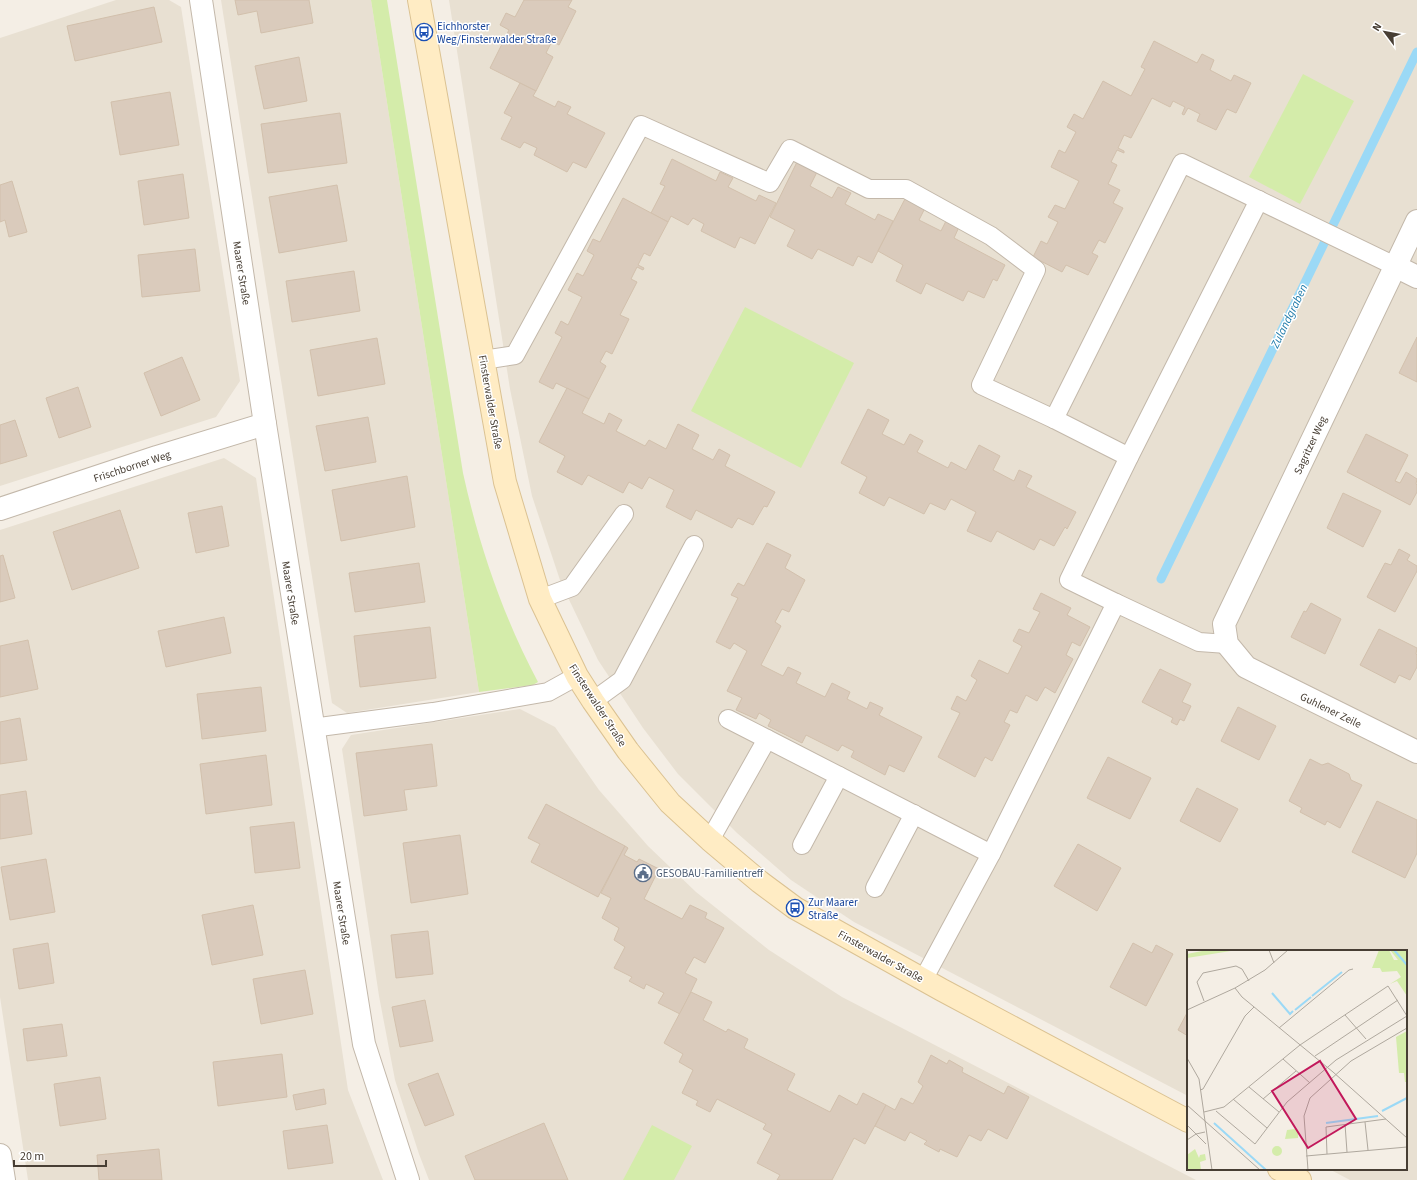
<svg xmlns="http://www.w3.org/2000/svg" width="1417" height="1180" font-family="'Source Sans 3',sans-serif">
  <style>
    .residential { fill: #e8e0d2 }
    .green { fill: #d4ecaa }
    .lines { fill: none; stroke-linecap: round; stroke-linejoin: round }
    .stream { stroke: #9bd9f6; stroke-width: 9 }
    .building { fill: #dacbbc; stroke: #d2c0ac }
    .lane-casing { stroke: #c3b8aa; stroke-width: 20 }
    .street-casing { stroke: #c3b8aa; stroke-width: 24 }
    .secondary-casing { stroke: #dbc292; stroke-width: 24 }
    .lane { stroke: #fff; stroke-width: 18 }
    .street { stroke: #fff; stroke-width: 22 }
    .secondary { stroke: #ffecc4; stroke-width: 22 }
    .labels { text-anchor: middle; stroke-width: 3; stroke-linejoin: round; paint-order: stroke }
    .transit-label { font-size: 11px; fill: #164399; stroke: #fff; text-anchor: start }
    .street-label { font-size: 11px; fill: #473e34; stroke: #fff }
    .service-label { font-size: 11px; fill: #4e5e75; stroke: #fff; text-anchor: start }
    .water-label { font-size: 12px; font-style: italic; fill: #227dab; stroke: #fff }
    .inset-river { fill: none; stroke: #9bd9f6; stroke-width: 2 }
    .inset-road { fill: none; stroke: #afa89e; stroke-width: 1 }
    .view { fill: #c2185b; fill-opacity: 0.15; stroke: #c2185b; stroke-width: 2 }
    .inset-edge { fill: none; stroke: #473e34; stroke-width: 2 }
  </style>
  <rect width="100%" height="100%" fill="#f4eee5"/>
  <!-- residential -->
  <g class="residential">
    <path d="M116 0H169L181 7 240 381 216 417 0 486V38Z"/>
    <path d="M221 0H371L479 692 347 713 332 703Z"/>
    <path d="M449 0H1417V1180H1350L1329 1169H1406V951H1188V1096L854 922 791 880 737 833 678 774 643 728 598 660 561 583 532 496 510 389Z"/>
    <path d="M224 458 256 478 348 1090 383 1180H28L0 997V530Z"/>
    <path d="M520 709 555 727 599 790 648 846 696 892 769 950 842 997 1196 1180H429L419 1154 395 1080 379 996 342 749 351 735Z"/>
  </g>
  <!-- green -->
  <g class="green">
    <path d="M371 0H387L463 473C479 546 503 616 538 682L533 685 479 692Z"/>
    <path d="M1303 74 1354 101 1300 204 1249 177Z"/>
    <path d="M745 307 854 363 801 468 691 411Z"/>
    <path d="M652 1125 692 1146 674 1180H623Z"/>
  </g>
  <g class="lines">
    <!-- stream -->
    <path class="stream" d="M1161 579 1417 52"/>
  </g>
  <!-- building -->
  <g class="building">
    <path d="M235 0H309L313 23 261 33 257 11 238 15Z"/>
    <path d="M524 0H572L568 7 576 11 559 45 552 41 546 53 553 57 536 91 490 68 509 30 500 25 506 13 515 17Z"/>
    <path d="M154 7 162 42 75 61 67 26Z"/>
    <path d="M1154 41 1197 63 1202 54 1214 60 1210 70 1231 81 1234 75 1251 83 1236 113 1227 109 1216 130 1197 121 1200 114 1188 108 1184 115 1182 114 1185 107 1173 101 1170 107 1152 98 1131 138 1124 135 1118 148 1124 151V153L1117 150 1111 162 1117 165 1108 184 1120 190 1113 203 1123 208 1105 243 1099 240 1092 253 1098 256 1088 275 1066 265 1062 272 1033 257 1041 241 1047 244 1058 222 1048 217 1055 205 1065 209 1079 181 1051 167 1059 150 1065 153 1076 132 1067 127 1074 114 1083 119 1103 81 1131 96 1145 69 1141 67Z"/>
    <path d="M299 57 307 101 264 109 255 66Z"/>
    <path d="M520 83 536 91 533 96 555 107 558 101 571 107 567 114 605 133 586 168 573 162 567 172 534 155 537 148 524 142 520 148 501 139 512 117 504 113Z"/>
    <path d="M170 92 179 145 120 155 111 102Z"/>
    <path d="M340 113 347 163 268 173 261 124Z"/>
    <path d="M672 159 716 181 720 172 733 178 728 187 756 201 759 195 776 203 755 244 740 237 735 248 701 231 704 224 693 218 688 225 671 216 668 222 651 213 665 186 660 184Z"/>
    <path d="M797 162 817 172 810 186 832 198 838 187 851 193 845 204 875 220 878 214 893 221 872 263 858 256 853 266 818 249 812 259 787 246 795 230 770 217Z"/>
    <path d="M183 174 189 218 144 225 138 181Z"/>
    <path d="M12 181 27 232 9 237 5 220 0 222V185Z"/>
    <path d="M337 185 347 241 279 253 269 197Z"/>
    <path d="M906 197 926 206 919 220 941 231 946 221 959 227 954 238 1005 265 997 281 993 279 984 298 968 291 963 301 926 283 921 294 896 281 903 265 878 251Z"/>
    <path d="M623 198 668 222 650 256 644 253 638 265 644 268 643 270 637 267 631 279 637 282 620 315 629 319 612 354 606 351 600 362 606 366 589 399 556 383 553 389 539 382 562 337 555 333 561 321 568 325 582 297 568 290 577 273 583 276 594 255 587 251 593 239 600 242Z"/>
    <path d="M195 249 200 291 142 297 138 255Z"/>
    <path d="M354 271 360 311 292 322 286 281Z"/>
    <path d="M1417 337V382L1399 373Z"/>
    <path d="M377 338 385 384 318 396 310 350Z"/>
    <path d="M182 357 200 400 161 416 144 373Z"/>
    <path d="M78 387 91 427 59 438 46 398Z"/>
    <path d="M567 388 589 399 582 413 604 424 609 413 622 420 616 431 645 446 649 440 666 449 678 424 699 435 692 449 713 460 719 449 730 455 725 466 775 492 767 507 764 506 753 525 738 518 732 528 696 510 691 520 666 507 674 490 649 477 642 489 629 482 623 493 588 475 582 485 557 472 565 456 539 442Z"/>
    <path d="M868 409 889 420 882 434 904 445 910 434 923 441 917 452 948 468 951 462 966 470 979 445 1000 456 993 470 1014 481 1019 470 1032 476 1026 487 1076 512 1067 529 1065 527 1054 546 1040 539 1034 550 997 531 991 542 967 531 976 512 951 499 945 510 930 503 924 514 889 497 884 506 859 493 867 477 841 463Z"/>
    <path d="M368 417 376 462 325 471 316 426Z"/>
    <path d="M15 420 27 456 0 464V425Z"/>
    <path d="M1366 434 1408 455 1395 481 1400 483 1406 472 1417 479 1416 484 1417 485V492L1410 505 1347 472Z"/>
    <path d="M407 476 415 527 341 541 332 490Z"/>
    <path d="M1343 493 1381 511 1363 547 1327 528Z"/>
    <path d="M222 506 229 546 196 553 188 513Z"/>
    <path d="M120 510 139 568 72 590 53 532Z"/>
    <path d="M767 543 791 555 785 568 805 580 789 612 782 609 775 622 781 626 761 665 783 676 788 667 801 673 796 683 825 697 832 683 850 692 847 699 867 709 870 702 883 708 879 715 922 737 904 772 889 765 885 775 851 757 854 751 842 745 838 751 806 735 802 743 768 726 771 720 759 713 756 719 736 710 742 698 727 691 747 651 734 643 730 649 716 642 738 598 731 595 738 583 744 586Z"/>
    <path d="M1399 549 1410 555 1407 560 1417 566V571L1395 612 1367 597 1385 563 1391 565Z"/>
    <path d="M3 555 15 598 0 602V556Z"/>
    <path d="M419 563 425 602 355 612 349 573Z"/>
    <path d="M1041 593 1071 608 1067 615 1090 627 1080 646 1072 642 1066 655 1073 659 1055 693 1045 687 1037 701 1026 695 1017 713 1010 710 1004 722 1010 725 992 761 985 757 975 777 938 757 960 713 951 709 957 696 966 701 977 680 971 676 979 660 1008 674 1022 646 1013 641 1019 629 1029 633 1040 612 1033 609Z"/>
    <path d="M1311 603 1341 619 1325 654 1291 637 1304 611 1306 612Z"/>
    <path d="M224 617 231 653 166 667 158 631Z"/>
    <path d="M430 627 436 678 360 687 354 636Z"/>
    <path d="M1379 629 1417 648 1416 654 1417 655V667L1410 680 1399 675 1395 683 1360 665Z"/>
    <path d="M28 640 38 689 0 697V646Z"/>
    <path d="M1160 669 1191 684 1182 702 1191 706 1184 721 1180 719 1177 725 1171 722 1173 718 1142 702Z"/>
    <path d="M261 687 266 731 202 739 197 694Z"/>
    <path d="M1238 707 1276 726 1259 760 1221 741Z"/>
    <path d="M20 718 27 760 0 764V722Z"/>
    <path d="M432 744 437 786 404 790 407 810 364 816 356 753Z"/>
    <path d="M266 755 272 805 206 814 200 764Z"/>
    <path d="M1108 757 1151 778 1130 819 1087 798Z"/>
    <path d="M1310 759 1322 765 1328 763 1349 774 1351 780 1362 785 1340 828 1327 821 1325 825 1300 812 1302 808 1289 801Z"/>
    <path d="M1197 788 1238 809 1220 842 1180 821Z"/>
    <path d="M26 791 32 834 0 839V795Z"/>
    <path d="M1377 801 1417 820V853L1405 878 1352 852Z"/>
    <path d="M546 804 625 846 598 897 531 862 540 844 528 838Z"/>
    <path d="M294 822 300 868 255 873 250 827Z"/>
    <path d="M460 835 468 894 411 903 403 843Z"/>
    <path d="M1078 844 1121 868 1097 911 1054 886Z"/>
    <path d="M625 846 628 848 624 855 637 862 639 859 659 869 644 899 682 919 690 905 707 913 705 918 724 928 705 963 694 957 685 973 697 979 680 1014 658 1003 664 993 646 984 644 989 629 981 632 977 614 968 625 947 614 940 619 928 602 918 611 898 601 893Z"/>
    <path d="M46 859 55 912 10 920 1 867Z"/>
    <path d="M253 905 263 955 212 965 202 915Z"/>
    <path d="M428 931 433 974 396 978 391 935Z"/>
    <path d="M48 943 54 983 19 989 13 949Z"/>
    <path d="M1133 943 1152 953 1156 945 1173 954 1146 1006 1110 987Z"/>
    <path d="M305 970 313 1014 261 1024 253 979Z"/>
    <path d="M691 992 712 1002 703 1020 726 1032 728 1029 748 1039 744 1048 795 1074 787 1090 830 1112 839 1095 857 1105 863 1093 886 1105 865 1144 854 1138 832 1180H777L780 1175 757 1163 772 1134 763 1129 766 1124 717 1099 710 1112 696 1105 698 1101 682 1093 693 1070 679 1062 683 1054 664 1043Z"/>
    <path d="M425 1000 433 1041 400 1047 392 1007Z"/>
    <path d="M1188 1011V1036L1178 1030Z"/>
    <path d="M62 1024 67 1056 27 1061 23 1029Z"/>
    <path d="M282 1054 287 1097 218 1106 213 1062Z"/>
    <path d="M931 1055 947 1064 949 1060 963 1068 962 1072 1004 1094 1008 1086 1029 1097 1007 1139 988 1129 981 1141 969 1135 957 1157 940 1149 939 1152 924 1144 927 1141 910 1132 905 1141 875 1126 886 1105 895 1110 901 1098 913 1104 923 1086 918 1082Z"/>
    <path d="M438 1073 454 1115 425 1126 408 1084Z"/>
    <path d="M100 1077 106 1119 60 1126 54 1084Z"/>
    <path d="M324 1089 326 1104 296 1110 293 1095Z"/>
    <path d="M544 1123 568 1180H475L465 1156Z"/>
    <path d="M327 1125 333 1163 288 1169 283 1131Z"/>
    <path d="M159 1149 162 1180H99L97 1155Z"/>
  </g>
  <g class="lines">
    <defs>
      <g id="lane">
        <path d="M483 360 515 355 641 125 770 183 790 149 869 189H906L991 236 1036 270 981 385 1054 419 1182 163 1395 266"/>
        <path d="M1054 419 1129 457"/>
        <path d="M540 599 572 587 624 514"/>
        <path d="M1116 603 1069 580 1129 457 1259 200"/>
        <path d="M593 701 622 680 694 545"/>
        <path d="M728 719 767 739"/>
        <path d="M312 728 433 712 548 692 577 676"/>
        <path d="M710 840 767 739 991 854"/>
        <path d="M802 845 839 776"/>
        <path d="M875 888 914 814"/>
        <path d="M923 980 991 854 1116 603 1199 642 1227 644"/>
      </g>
      <g id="street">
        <path d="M201 0 265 424 364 1044 408 1180"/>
        <path d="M1417 221 1224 624 1227 644 1246 667 1417 752"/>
        <path d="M1395 266 1417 277"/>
        <path d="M0 509 157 457 265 424"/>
        <path d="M0 1155 4 1180"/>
      </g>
      <g id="secondary">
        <path d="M419 0 505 482 540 599 577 676 593 701 628 751 670 803 710 840 760 882 795 908 942 990 1188 1121"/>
        <path d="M1279 1169 1300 1180"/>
      </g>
    </defs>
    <!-- lane casing -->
    <use href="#lane" class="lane-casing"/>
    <!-- street casing -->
    <use href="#street" class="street-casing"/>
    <!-- secondary casing -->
    <use href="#secondary" class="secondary-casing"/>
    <!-- lane -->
    <use href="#lane" class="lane"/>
    <!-- street -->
    <use href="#street" class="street"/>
    <!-- secondary -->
    <use href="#secondary" class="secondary"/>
  </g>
  <!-- icons -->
  <defs>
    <symbol id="bus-ring" viewBox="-11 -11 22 22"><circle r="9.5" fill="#fff" stroke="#1a4fb4" stroke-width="1.5"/><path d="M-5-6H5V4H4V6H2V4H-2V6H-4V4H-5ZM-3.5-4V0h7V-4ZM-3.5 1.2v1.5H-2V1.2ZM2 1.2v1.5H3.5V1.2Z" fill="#1a4fb4"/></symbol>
    <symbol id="civic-ring" viewBox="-11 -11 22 22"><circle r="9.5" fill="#fff" stroke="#5c6f8a" stroke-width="1.5"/><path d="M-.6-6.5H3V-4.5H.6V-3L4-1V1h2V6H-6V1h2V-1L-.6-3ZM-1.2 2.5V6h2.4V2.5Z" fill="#5c6f8a"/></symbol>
  </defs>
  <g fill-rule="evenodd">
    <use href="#bus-ring" x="414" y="22" width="20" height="20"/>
    <use href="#civic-ring" x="633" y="863" width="20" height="20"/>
    <use href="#bus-ring" x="785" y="898" width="20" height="20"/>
  </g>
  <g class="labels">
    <!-- transit labels -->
    <g class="transit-label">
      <text x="437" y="30">Eichhorster<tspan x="437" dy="13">Weg/Finsterwalder Straße</tspan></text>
      <text x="808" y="906">Zur Maarer<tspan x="808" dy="13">Straße</tspan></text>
    </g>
    <!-- street labels -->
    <g class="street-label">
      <text transform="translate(242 273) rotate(81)" y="4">Maarer Straße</text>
      <text transform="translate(491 402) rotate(80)" y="4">Finsterwalder Straße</text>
      <text transform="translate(1310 445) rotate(-65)" y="4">Sagritzer Weg</text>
      <text transform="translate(132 466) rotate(-18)" y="4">Frischborner Weg</text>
      <text transform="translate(291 593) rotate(81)" y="4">Maarer Straße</text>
      <text transform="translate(598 705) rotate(57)" y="4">Finsterwalder Straße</text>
      <text transform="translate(1331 710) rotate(26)" y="4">Guhlener Zeile</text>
      <text transform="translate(342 913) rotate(81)" y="4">Maarer Straße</text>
      <text transform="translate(881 956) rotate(29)" y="4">Finsterwalder Straße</text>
    </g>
    <!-- service labels -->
    <g class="service-label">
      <text x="656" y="877">GESOBAU-Familientreff</text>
    </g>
    <!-- water labels -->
    <g class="water-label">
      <text transform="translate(1289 316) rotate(-64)" y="4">Zulandgraben</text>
    </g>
  </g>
  <!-- overview -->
  <g transform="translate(1187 950)">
    <rect width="220" height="220" fill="#f4eee5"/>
    <path d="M20 0H50L0 8V4ZM192 0H202L207 10H211L203 0H220V46L210 31 203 34 214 27 210 21 195 22 193 18H185ZM220 81V132H218L217 123H212L209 87ZM108 179 111 182V188L98 189 100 180ZM85 201a5 5 0 1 1 10 0a5 5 0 1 1-10 0ZM8 199 12 208 13 205 18 204 19 210 13 212 14 220H0V205Z" fill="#d4ecaa"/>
    <path class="inset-river" d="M207 0 220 15M85 43 103 64 106 61M125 46 155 22M108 60 124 47M195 161 220 148M27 173 79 220M139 173 191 166"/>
    <path class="inset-road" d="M82 0 87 13M48 38 78 20 101 0M17 51 10 32 16 23 49 16 55 19 62 31M0 60 48 38 55 47 146 122 220 188M158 65 179 89M92 78 162 20 166 19M128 106 211 50M0 108 12 129 25 220M96 109 123 133M62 137 92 162M13 140 16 139 58 66 67 57M46 149 80 178M76 149 109 121M0 155 73 220M29 161 68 194 100 152 149 110 220 66M17 162 37 157 113 95 201 36 220 66M178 172 181 200M158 174 160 202M0 175 19 194M0 190 9 184 18 182M140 204 139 177 199 169M119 206 220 197M121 220 117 166 123 148 164 111 220 78"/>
    <path class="view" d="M133 111 169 169 121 198 85 141Z"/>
    <rect width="220" height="220" class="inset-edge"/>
  </g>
  <!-- north arrow -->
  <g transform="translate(1385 32) rotate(302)" stroke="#ffffff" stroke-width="3" paint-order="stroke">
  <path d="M0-3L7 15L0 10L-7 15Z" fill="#473e34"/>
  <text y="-6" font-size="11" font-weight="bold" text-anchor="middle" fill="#473e34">N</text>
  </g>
  <!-- scale -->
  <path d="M14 1160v6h92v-6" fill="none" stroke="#473e34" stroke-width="2"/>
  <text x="20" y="1160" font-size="12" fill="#473e34" stroke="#ffffff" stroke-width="3" paint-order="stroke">20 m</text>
</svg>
